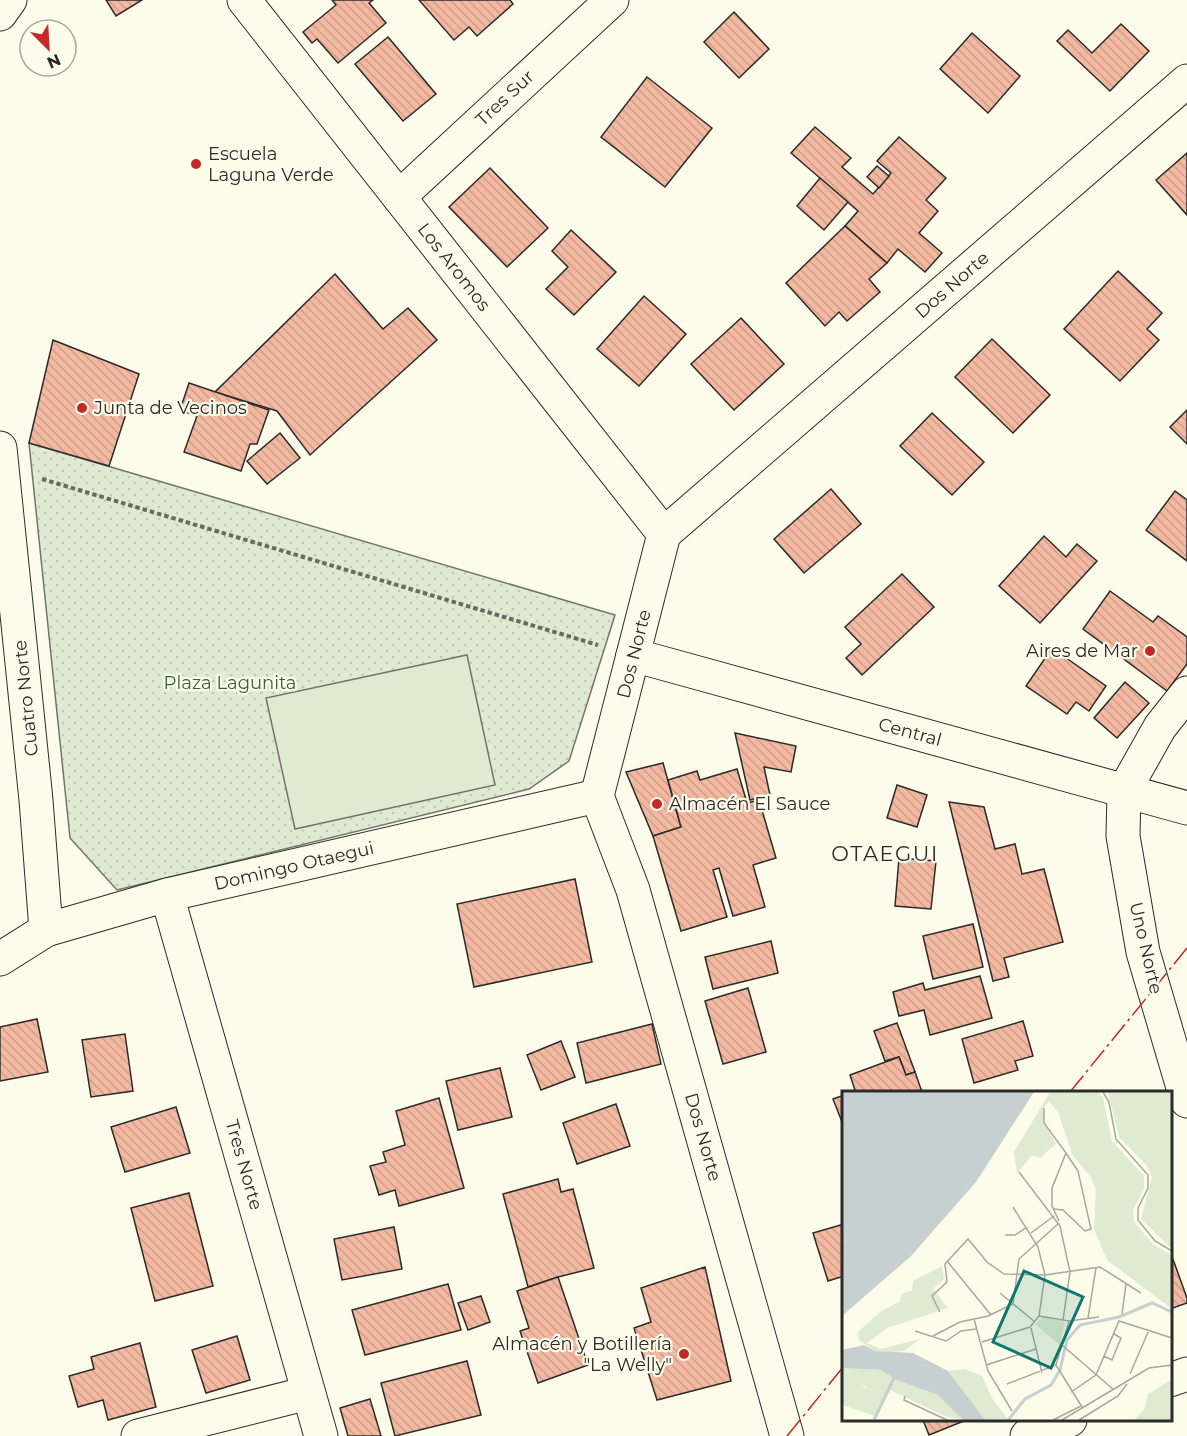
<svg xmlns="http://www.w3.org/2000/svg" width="1187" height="1436" font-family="Montserrat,sans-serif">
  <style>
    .green { fill: url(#green-dots); stroke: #74746e; stroke-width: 1.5 }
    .pitch { fill: #deebd1; stroke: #74746e; stroke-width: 1.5 }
    .building { fill: url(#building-back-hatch); stroke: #2b2b2b; stroke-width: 1.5 }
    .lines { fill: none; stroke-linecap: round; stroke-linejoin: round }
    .minor-casing { stroke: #2b2b2b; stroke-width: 35 }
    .path { stroke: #6a6964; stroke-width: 4; stroke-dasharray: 4.5 3; stroke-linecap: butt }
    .minor { stroke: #fdfbea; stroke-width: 33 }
    .power { stroke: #c62828; stroke-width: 1.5; stroke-dasharray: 21 4.5 3 4.5; stroke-linecap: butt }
    .poi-dot { fill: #c62828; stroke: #fdfbea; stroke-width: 2 }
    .labels { text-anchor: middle; stroke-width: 4.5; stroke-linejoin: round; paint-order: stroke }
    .street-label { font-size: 18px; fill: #2b2b2b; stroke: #fdfbea }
    .poi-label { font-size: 18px; fill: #2b2b2b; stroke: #fdfbea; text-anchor: start }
    .park-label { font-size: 18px; fill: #34623c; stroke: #fdfbea }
    .quarter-label { font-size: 21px; letter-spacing: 1.5px; fill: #2b2b2b; stroke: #fdfbea }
    .inset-river { fill: none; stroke: #c7d0d0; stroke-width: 3 }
    .inset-road { fill: none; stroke: #a9a89e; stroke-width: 1.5 }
    .view { fill: #0f766e; fill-opacity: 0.15; stroke: #0f766e; stroke-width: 3 }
    .inset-edge { fill: none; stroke: #2b2b2b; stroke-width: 3 }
  </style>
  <defs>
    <pattern id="green-dots" width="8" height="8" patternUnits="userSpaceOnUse" patternTransform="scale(1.5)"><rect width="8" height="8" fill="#deebd1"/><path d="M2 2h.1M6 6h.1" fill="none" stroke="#bfcab4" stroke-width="1.8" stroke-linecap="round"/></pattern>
    <pattern id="building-back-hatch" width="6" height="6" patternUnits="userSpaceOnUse" patternTransform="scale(1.5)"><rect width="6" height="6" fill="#f2b8a0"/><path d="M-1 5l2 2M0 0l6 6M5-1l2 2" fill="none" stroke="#d09e8a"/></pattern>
  </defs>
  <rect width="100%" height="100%" fill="#fdfbea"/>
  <!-- green -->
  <path class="green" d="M29 443 615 615 569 761 529 789 117 890 70 838Z"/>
  <!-- pitch -->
  <path class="pitch" d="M467 655 495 785 295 829 266 698Z"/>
  <!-- building -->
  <g class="building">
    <path d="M106 0H142L116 16Z"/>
    <path d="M332 0H373L369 3 386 23 338 63 317 39 312 43 303 32 336 5Z"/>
    <path d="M419 0H510L513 4 477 36 469 27 454 40Z"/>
    <path d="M734 12 769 49 739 78 704 42Z"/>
    <path d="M1121 24 1149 51 1110 91 1057 41 1068 30 1092 53Z"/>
    <path d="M972 33 1020 76 988 113 940 69Z"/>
    <path d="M388 37 436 94 403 121 355 64Z"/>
    <path d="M647 77 712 128 665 187 601 137Z"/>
    <path d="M815 127 851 158 842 167 873 194 891 173 877 161 899 137 946 178 926 200 938 211 919 233 942 253 925 272 898 249 887 263 845 226 858 211 791 153Z"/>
    <path d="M1187 153V215L1156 180Z"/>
    <path d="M877 166 889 176 879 188 867 177Z"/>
    <path d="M490 168 548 228 507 267 449 207Z"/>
    <path d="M820 178 848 202 824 230 797 206Z"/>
    <path d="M845 226 887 263 869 279 880 292 847 321 839 312 825 326 786 283Z"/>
    <path d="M571 230 616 272 574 315 546 289 568 267 552 251Z"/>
    <path d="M1118 271 1162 313 1147 329 1159 340 1120 381 1064 329Z"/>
    <path d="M335 274 383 329 408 308 437 340 310 455 277 411 215 392Z"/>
    <path d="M644 296 686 334 639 386 597 349Z"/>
    <path d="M741 318 784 364 734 410 691 364Z"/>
    <path d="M992 339 1050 395 1013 433 955 377Z"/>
    <path d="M53 340 139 374 109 466 29 443Z"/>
    <path d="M189 383 269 410 257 444H250L241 471 184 452 197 416 180 410Z"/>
    <path d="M1187 410V444L1170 427Z"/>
    <path d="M932 413 984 462 952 495 900 446Z"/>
    <path d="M280 433 300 458 267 484 247 461Z"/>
    <path d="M831 489 861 524 804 573 774 539Z"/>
    <path d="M1175 491 1187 500V561L1146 530Z"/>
    <path d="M1044 536 1066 557 1077 544 1097 561 1040 623 999 586Z"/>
    <path d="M902 574 934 607 862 675 846 658 861 644 845 627Z"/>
    <path d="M1110 591 1153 622 1158 616 1187 637V664L1167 691 1083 629Z"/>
    <path d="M1052 648 1106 686 1089 711 1076 702 1067 714 1026 686Z"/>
    <path d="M1125 682 1149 703 1117 738 1094 718Z"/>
    <path d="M735 733 796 746 791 772 764 767 770 795 750 800Z"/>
    <path d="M663 763 681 827 653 836 626 772Z"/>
    <path d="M737 769 747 803 759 800 776 858 753 865 765 907 733 916 719 868 713 870 727 917 681 931 653 836 681 827 668 780 697 771 700 780Z"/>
    <path d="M897 785 927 795 917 827 887 818Z"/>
    <path d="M949 802 984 807 995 849 1015 844 1022 874 1044 869 1063 942 1004 958 1009 977 993 981Z"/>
    <path d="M899 858 936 861 931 909 895 906Z"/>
    <path d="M575 879 592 962 474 987 457 904Z"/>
    <path d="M973 924 983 967 933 979 923 936Z"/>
    <path d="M771 941 778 973 713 989 705 957Z"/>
    <path d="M980 976 992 1018 930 1035 924 1010 899 1016 893 992 923 983 925 990Z"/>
    <path d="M748 988 766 1052 723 1064 705 1001Z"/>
    <path d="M37 1019 48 1072 0 1081V1027Z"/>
    <path d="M1023 1021 1033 1056 1015 1061 1018 1070 974 1083 962 1039Z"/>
    <path d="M897 1023 915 1072 906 1075 899 1057 885 1061 874 1031Z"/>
    <path d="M652 1024 661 1064 586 1083 577 1043Z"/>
    <path d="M125 1034 133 1091 91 1097 82 1040Z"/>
    <path d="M561 1041 575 1077 541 1090 527 1055Z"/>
    <path d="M899 1057 906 1075 915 1072 922 1092H849L855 1090 850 1075Z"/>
    <path d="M500 1068 512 1117 458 1130 446 1081Z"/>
    <path d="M844 1095V1127L833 1099Z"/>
    <path d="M439 1098 464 1188 399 1206 395 1190 379 1195 370 1166 386 1162 383 1152 405 1145 396 1111Z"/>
    <path d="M616 1104 630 1146 577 1164 563 1123Z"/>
    <path d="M176 1107 190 1153 125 1172 111 1127Z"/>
    <path d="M558 1179 561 1192 573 1189 594 1268 558 1277 528 1287 503 1194Z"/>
    <path d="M189 1193 213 1286 155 1301 131 1208Z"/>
    <path d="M844 1224V1276L828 1281 813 1233Z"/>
    <path d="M394 1227 402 1269 342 1280 334 1239Z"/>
    <path d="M1170 1251 1187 1298V1303L1170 1309Z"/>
    <path d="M705 1267 731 1381 657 1400 634 1328 651 1322 641 1288Z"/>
    <path d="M558 1277 588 1365 538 1383 520 1331 529 1328 517 1291Z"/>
    <path d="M448 1284 461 1330 365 1355 352 1310Z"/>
    <path d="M481 1296 490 1322 468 1330 458 1303Z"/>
    <path d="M237 1336 250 1380 206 1393 192 1350Z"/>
    <path d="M140 1343 156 1407 108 1420 103 1400 78 1407 69 1376 94 1369 91 1357Z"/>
    <path d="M467 1361 481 1415 395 1436 381 1383Z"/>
    <path d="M370 1399 381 1436H348L340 1408Z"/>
    <path d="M923 1420H963L964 1421 929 1435Z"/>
  </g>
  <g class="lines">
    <defs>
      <g id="minor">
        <path d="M244 0 664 534"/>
        <path d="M0 14 10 0"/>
        <path d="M399 197 612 0"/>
        <path d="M0 448 36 800 46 930"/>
        <path d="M633 655 1187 808"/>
        <path d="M1187 693 1160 727 1124 791 1123 836 1143 952 1187 1101"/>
        <path d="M167 895 321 1436"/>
        <path d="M0 959 46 930 167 895 597 796"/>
        <path d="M1170 1380 1187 1374"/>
        <path d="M138 1436 308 1393"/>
        <path d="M787 1436 633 890 597 796 664 534 1187 81"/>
        <path d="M1027 1436 1070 1420"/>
      </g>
    </defs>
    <!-- minor casing -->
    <use href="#minor" class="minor-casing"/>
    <!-- path -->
    <path class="path" d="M42 479 598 645"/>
    <!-- minor -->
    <use href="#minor" class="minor"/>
    <!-- power -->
    <g class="power">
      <path d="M1070 1092 1187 948"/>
      <path d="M787 1436 844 1366"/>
    </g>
  </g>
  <!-- markers -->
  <g class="poi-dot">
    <circle cx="196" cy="164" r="6"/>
    <circle cx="82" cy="408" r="6"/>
    <circle cx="1150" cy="651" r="6"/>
    <circle cx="657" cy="804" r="6"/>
    <circle cx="684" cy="1354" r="6"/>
  </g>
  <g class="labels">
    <!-- street labels -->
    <g class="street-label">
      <text transform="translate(505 98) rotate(-43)" y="6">Tres Sur</text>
      <text transform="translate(454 267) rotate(52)" y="6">Los Aromos</text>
      <text transform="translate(952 285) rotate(-41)" y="6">Dos Norte</text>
      <text transform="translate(634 654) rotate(-76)" y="6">Dos Norte</text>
      <text transform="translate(26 698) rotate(-96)" y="6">Cuatro Norte</text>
      <text transform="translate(910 732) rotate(15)" y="6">Central</text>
      <text transform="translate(294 866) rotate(-13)" y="6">Domingo Otaegui</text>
      <text transform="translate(1146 948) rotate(77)" y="6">Uno Norte</text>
      <text transform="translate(703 1137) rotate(74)" y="6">Dos Norte</text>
      <text transform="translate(244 1165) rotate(74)" y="6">Tres Norte</text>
    </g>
    <!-- poi labels -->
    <g class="poi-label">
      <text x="208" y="160">Escuela<tspan x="208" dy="21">Laguna Verde</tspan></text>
      <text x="94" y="414">Junta de Vecinos</text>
      <text x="1138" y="657" text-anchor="end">Aires de Mar</text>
      <text x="669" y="810">Almacén El Sauce</text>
      <text x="672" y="1350" text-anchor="end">Almacén y Botillería<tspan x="672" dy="21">"La Welly"</tspan></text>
    </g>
    <!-- park labels -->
    <g class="park-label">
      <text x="230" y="689">Plaza Lagunita</text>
    </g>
    <!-- quarter labels -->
    <g class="quarter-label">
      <text x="885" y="861">OTAEGUI</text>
    </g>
  </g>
  <!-- overview -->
  <g transform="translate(842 1091)">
    <rect width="330" height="330" fill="#fdfbea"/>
    <path d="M208 1H256L261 7 270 50 302 85V98L291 119 292 131 311 153 330 165V218L265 169 252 138 254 98 248 85 231 65 216 21 207 10 202 16 201 31 214 53 198 67 190 64 175 83 172 61ZM100 175 102 188 91 198 106 217 45 237 25 252 39 258 78 248 62 260 50 261 33 260 17 249 16 241 38 221 57 211 60 203 70 199 71 190ZM201 226 223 231 218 254 193 233ZM54 289 96 304 121 329 103 325 48 299 33 325 1 314 25 297 44 300Z" fill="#deebd1"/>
    <path d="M266 1H330V158L299 128 310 86 305 75 277 46ZM14 287 31 290 49 296 44 300 25 297ZM329 289 330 329H292L302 319 306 303ZM130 304 135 305 141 315 146 314 150 307 166 329H143L126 308Z" fill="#deebd1"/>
    <path d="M0 277 39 279 54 289 49 296 15 287 25 299 1 314ZM123 278 140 285 150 307 146 314 140 315 135 305 126 308 106 280Z" fill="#deebd1"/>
    <path d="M0 1H192L134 91 69 165 0 225ZM22 254 33 260 71 262 106 280 143 329H121L96 304 54 289 39 279 0 277V259Z" fill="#c7d0d0"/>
    <path class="inset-river" d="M32 329 52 287M166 329 183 308 209 294 218 279 225 249 238 234 277 226 310 212 330 221"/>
    <path class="inset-road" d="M261 1 267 11 274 48 306 84V97L296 117V129L313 150 330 160M202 17V32L224 62 210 97V115L217 130M177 81 218 135 228 181 221 229M212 118 221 119 243 140 249 138 236 80 224 62M189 142 212 125M163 144H173L185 136M105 170 149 224M158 202 193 231M98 221 90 205 105 191 103 173 126 148 145 171 162 183 203 184 258 176 299 202M280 223 284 193M197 225 227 230 257 226M246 227 254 177M132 228 146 280 170 320M189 237 200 282M73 240 104 250 119 240 134 238M91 245 118 231 146 225 171 213 177 168 217 132M140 251 188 236 197 225 203 184 196 156 171 116M220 254 272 299M262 265 270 269 279 247 272 243M144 274 194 258M214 274 240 316M288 283 307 239M165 293 214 274 227 230M229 301 254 284 277 230 330 247M63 305 62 309 105 329M211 329 239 315M220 329 307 277 330 274M237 329 276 305 285 293"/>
    <path class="view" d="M182 180 241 206 209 277 151 251Z"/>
    <rect width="330" height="330" class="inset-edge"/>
  </g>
  <!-- north arrow -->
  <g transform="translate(48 48) rotate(156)"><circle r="28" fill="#fdfbea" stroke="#a9a89e" stroke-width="1.5"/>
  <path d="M0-4.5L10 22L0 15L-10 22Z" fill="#c62828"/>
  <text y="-9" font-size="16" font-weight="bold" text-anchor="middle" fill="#2b2b2b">N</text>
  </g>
</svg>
